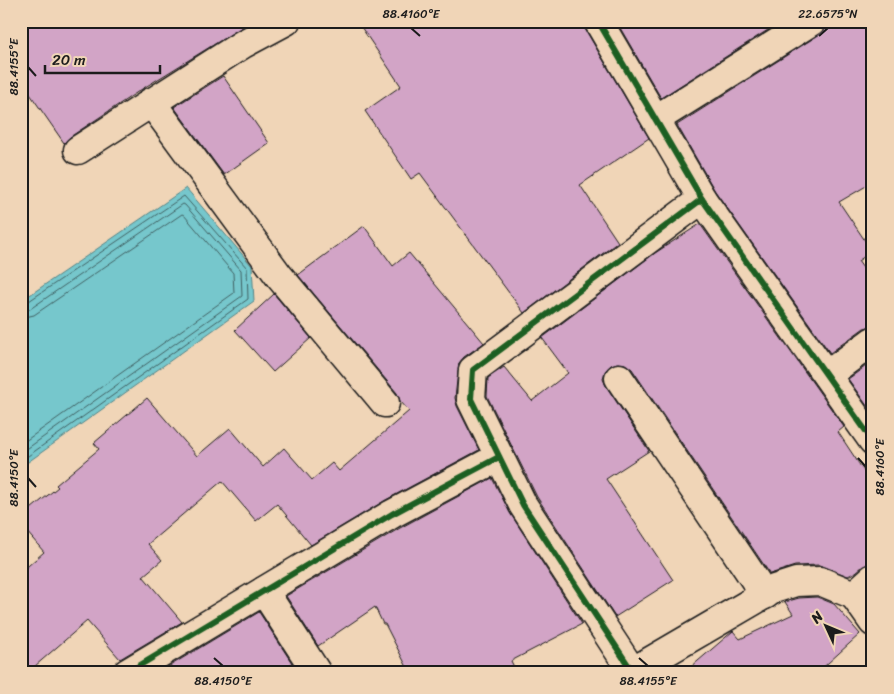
<svg xmlns="http://www.w3.org/2000/svg" width="894" height="694" font-family="Sriracha,sans-serif">
  <style>
    .water { fill: #76c7cc; stroke: #528386 }
    .lines { fill: none; stroke-linecap: round; stroke-linejoin: round }
    .shore { stroke: #406062; stroke-width: 1 }
    .building { fill: #d2a4c6; stroke: #1c1c1c }
    .street-casing { stroke: #1c1c1c; stroke-width: 31 }
    .street { stroke: #f0d5b7; stroke-width: 28 }
    .cycleway-casing { stroke: #f0d5b7; stroke-width: 9 }
    .cycleway { stroke: #1b5e20; stroke-width: 6 }
    .ticks { fill: none; stroke: #1c1c1c; stroke-width: 2 }
    .neatline { fill: none; stroke: #1c1c1c; stroke-width: 2 }
    .ticks-label { font-size: 12px; text-anchor: middle; fill: #1c1c1c }
  </style>
  <rect width="100%" height="100%" fill="#f0d5b7"/>
  <filter id="ink" filterUnits="userSpaceOnUse"><feTurbulence type="fractalNoise" baseFrequency=".02" numOctaves="2"/><feDisplacementMap in="SourceGraphic" scale="10" xChannelSelector="R" yChannelSelector="G"/><feConvolveMatrix kernelMatrix="1 2 1 2 8 2 1 2 1" color-interpolation-filters="sRGB"/></filter>
  <g filter="url(#ink)">
    <!-- water -->
    <path class="water" d="M186 188 252 266 254 301 21 467V301Z"/>
    <g class="lines">
      <!-- shore -->
      <g class="shore">
        <path d="M21 304 26 303 184 196 247 268 248 299 21 461"/>
        <path d="M21 311 30 309 183 204 185 205 241 270 242 296 21 453"/>
        <path d="M21 318 34 315 182 214 184 215 233 273 234 293 21 444"/>
      </g>
    </g>
    <!-- building -->
    <g class="building">
      <path d="M21 21H252L142 89 70 137 64 143 21 81Z"/>
      <path d="M357 21H582L585 29 649 138 580 185 618 242 524 313 420 173 411 179 365 111 401 86Z"/>
      <path d="M616 21H782L661 98Z"/>
      <path d="M827 21H873V182L839 202 872 251 858 261 873 282V326L864 328 830 353 715 191 677 125 820 34 826 29Z"/>
      <path d="M223 76 269 143 224 175 174 107Z"/>
      <path d="M700 224 844 427 838 432 873 485V563L863 566 856 572 848 576 819 565 795 566 770 574 632 369 625 364 617 363 611 365 605 371 603 379 606 386 649 451 606 479 673 580 615 617 537 497 487 396 488 378 504 367 532 401 568 373 542 338 655 253Z"/>
      <path d="M364 226 393 266 409 253 484 343 464 357 459 363 455 398 457 406 479 450 384 501 311 545 277 504 256 521 222 481 148 544 162 560 143 576 182 622 120 659 87 621 27 673H21V572L44 552 21 525V517L58 487 56 485 99 449 94 443 147 398 197 456 230 428 263 467 284 448 312 480 332 463 339 471 409 411 400 401 397 393 298 275Z"/>
      <path d="M274 294 311 338 273 372 235 330Z"/>
      <path d="M873 361V408L870 410 848 379Z"/>
      <path d="M492 478 510 513 582 624 511 661 517 673H410L385 624H383L375 607 318 646 286 596 400 528Z"/>
      <path d="M817 597 834 604 860 634 817 673H684L733 631 740 639 793 614 785 602 799 598Z"/>
      <path d="M259 612 292 663 278 673H158Z"/>
    </g>
    <g class="lines">
      <defs>
        <g id="street">
          <path d="M598 21 702 199 873 441"/>
          <path d="M151 102 279 276 385 403"/>
          <path d="M656 119 812 21"/>
          <path d="M78 150 243 44 286 21"/>
          <path d="M827 375 873 341"/>
          <path d="M619 378 765 595"/>
          <path d="M873 578 854 595 873 622"/>
          <path d="M264 591 317 673"/>
          <path d="M632 671 523 505 471 399 473 370 702 199"/>
          <path d="M127 673 392 514 499 457"/>
          <path d="M630 673 774 589 796 582 820 581 854 595"/>
        </g>
      </defs>
      <!-- street casing -->
      <use href="#street" class="street-casing"/>
      <!-- street -->
      <use href="#street" class="street"/>
      <defs>
        <g id="cycleway">
          <path d="M598 21 702 199 873 441"/>
          <path d="M632 671 523 505 471 399 473 370 702 199"/>
          <path d="M127 673 392 514 499 457"/>
        </g>
      </defs>
      <!-- cycleway casing -->
      <use href="#cycleway" class="cycleway-casing"/>
      <!-- cycleway -->
      <use href="#cycleway" class="cycleway"/>
    </g>
  </g>
  <!-- ticks -->
  <path class="ticks" d="M411 28 420 36M819 36 828 28M28 67 36 76M858 458 866 467M28 478 36 487M214 658 223 666M639 658 648 666"/>
  <!-- margin -->
  <rect width="894" height="694" fill="none" stroke="#f0d5b7" stroke-width="55"/>
  <!-- north arrow -->
  <g transform="translate(826 626) rotate(314)" stroke="#f0d5b7" stroke-width="4" paint-order="stroke">
  <path d="M0-4L9 19L0 12L-9 19Z" fill="#1c1c1c"/>
  <text y="-8" font-size="14" font-weight="bold" text-anchor="middle" fill="#1c1c1c">N</text>
  </g>
  <!-- scale -->
  <path d="M45 65v8h115v-8" fill="none" stroke="#1c1c1c" stroke-width="2.5"/>
  <text x="52" y="65" font-size="15" fill="#1c1c1c" stroke="#f0d5b7" stroke-width="4" paint-order="stroke">20 m</text>
  <rect x="28" y="28" width="838" height="638" class="neatline"/>
  <g class="ticks-label">
    <text x="411" y="18">88.4160°E</text>
    <text x="828" y="18">22.6575°N</text>
    <text transform="translate(14 67) rotate(-90)" y="4">88.4155°E</text>
    <text transform="translate(880 467) rotate(-90)" y="4">88.4160°E</text>
    <text transform="translate(14 478) rotate(-90)" y="4">88.4150°E</text>
    <text x="223" y="685">88.4150°E</text>
    <text x="648" y="685">88.4155°E</text>
  </g>
</svg>
